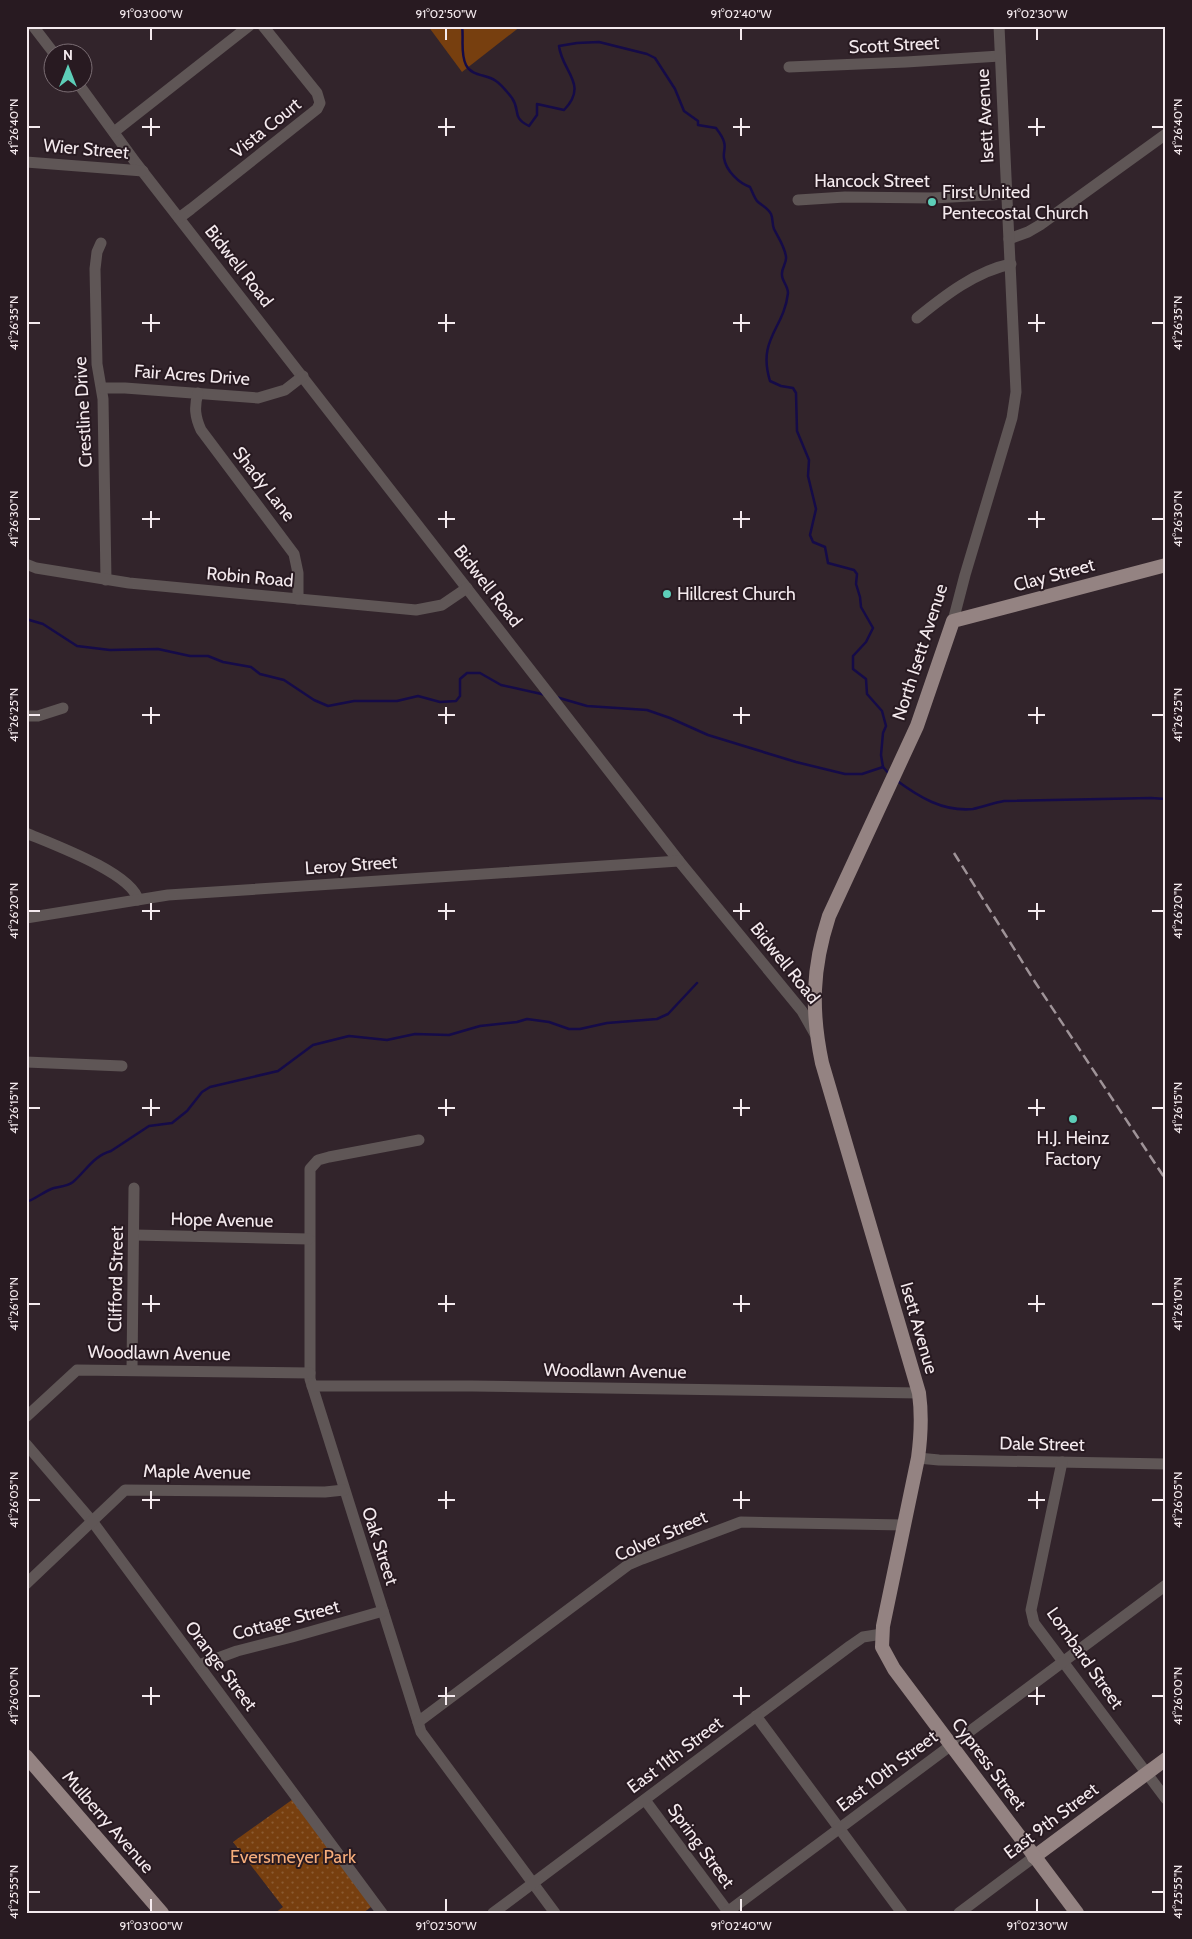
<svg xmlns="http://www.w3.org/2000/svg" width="1192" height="1939" font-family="Cabin,sans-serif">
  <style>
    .green { fill: #773f0f }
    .park { fill: url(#park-dots) }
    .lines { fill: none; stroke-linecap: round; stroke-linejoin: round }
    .stream { stroke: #150b48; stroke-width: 2.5 }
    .minor { stroke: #5f5656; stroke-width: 11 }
    .major { stroke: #948382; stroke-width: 14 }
    .rail { stroke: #9f9398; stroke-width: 2.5; stroke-dasharray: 10 5; stroke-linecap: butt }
    .ticks { fill: none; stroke: #f4eaee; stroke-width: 2 }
    .poi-dot { fill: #5dceb8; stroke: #281a21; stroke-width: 2 }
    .labels { text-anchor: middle; stroke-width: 4; stroke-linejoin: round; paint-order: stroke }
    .street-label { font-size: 18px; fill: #f4eaee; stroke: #281a21 }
    .poi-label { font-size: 18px; fill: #f4eaee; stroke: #281a21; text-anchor: start }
    .park-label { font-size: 18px; fill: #f6ad7b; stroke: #281a21 }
    .neatline { fill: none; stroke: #f4eaee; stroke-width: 2 }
    .ticks-label { font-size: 12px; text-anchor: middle; fill: #f4eaee }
  </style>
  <defs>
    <pattern id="park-dots" width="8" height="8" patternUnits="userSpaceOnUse" patternTransform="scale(1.25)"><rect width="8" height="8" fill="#773f0f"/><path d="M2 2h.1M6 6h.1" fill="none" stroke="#8b5b32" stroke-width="1.8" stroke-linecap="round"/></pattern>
  </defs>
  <rect width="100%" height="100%" fill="#32242b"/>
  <!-- green -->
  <path class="green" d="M428 26H521L462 72Z"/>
  <!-- park -->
  <path class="park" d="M296 1797 375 1904 363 1913H275L283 1907 233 1842Z"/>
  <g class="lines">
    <!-- stream -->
    <g class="stream">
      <path d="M462 26C464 39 460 53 466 65 472 77 487 74 496 81 502 85 508 93 512 98 521 111 511 117 529 126L537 115V104L564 110C589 84 562 72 559 46L577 43 599 42 647 54 655 58 675 89 684 111 698 121V125L716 128C719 132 723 137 724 142 726 148 723 152 724 158 726 171 739 183 750 187 752 191 754 197 757 201 761 205 768 208 771 214 773 218 772 224 774 229 778 237 785 247 786 257 787 263 781 268 782 275 782 281 788 286 788 293 784 329 757 339 770 381L781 386 793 388 796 393 797 431 809 460 808 476 816 509 810 535 813 542 825 547 828 563 854 570 857 574 856 584 860 597 861 607 873 628 866 642 853 656V669L866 679 867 694 882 711 886 726 883 733 881 755 883 767 890 775"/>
      <path d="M1163 26 1166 28"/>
      <path d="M26 619 43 624 77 646 110 650 158 649 190 656H208L223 662 251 667 260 674 284 680 314 700 328 706 354 701H397L418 696 440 702 456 701 460 696V679L467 673H480L501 685 546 695"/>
      <path d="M556 697 587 706 647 710 670 718 708 735 796 762 845 774H862L883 767"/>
      <path d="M896 780C919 797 943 812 973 809 983 807 993 803 1004 801L1151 798 1166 799"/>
      <path d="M26 1202C36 1199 44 1191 54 1188 61 1186 66 1187 73 1182 86 1171 93 1156 111 1151L149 1126 172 1123 187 1111 202 1092 210 1087 278 1071 313 1045 349 1036 387 1040 415 1034 449 1035 480 1026 517 1022 527 1019 549 1022 569 1029H580L607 1023 657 1019 668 1014 697 983"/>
    </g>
    <!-- minor -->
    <g class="minor">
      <path d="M33 26 53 52"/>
      <path d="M789 67 906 62 1000 56"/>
      <path d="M77 82 136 163 679 861 802 1011 815 1034"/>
      <path d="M114 132 249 26"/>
      <path d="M26 162 143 171"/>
      <path d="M798 200 845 197 933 198 1007 194"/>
      <path d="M179 218 191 209 317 109 320 103 317 93 263 26"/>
      <path d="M1009 239 1028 232 1040 225 1166 134"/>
      <path d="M101 243 97 252 95 269 97 364 103 399 106 580"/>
      <path d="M917 318C944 296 976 271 1011 264"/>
      <path d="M103 388H125L258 398 285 390 303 376"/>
      <path d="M198 393C194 407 195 417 201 430L294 554 298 573V599"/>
      <path d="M26 564 36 568 129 583 416 610 442 605 467 588"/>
      <path d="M953 621 965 575 1012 418 1016 392 999 26"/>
      <path d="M26 716H38L63 708"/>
      <path d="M26 833C52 844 132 873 138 900"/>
      <path d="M26 918 168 895 679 861"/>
      <path d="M26 1062 122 1066"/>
      <path d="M419 1140 329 1157 318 1160 310 1169V1379L418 1722 421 1732 555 1913"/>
      <path d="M135 1235 309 1239"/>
      <path d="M132 1370 134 1188"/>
      <path d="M312 1386H472L919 1393"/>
      <path d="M26 1417 77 1370 310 1373"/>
      <path d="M26 1444 92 1521 382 1913"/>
      <path d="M918 1458 939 1460 1166 1464"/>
      <path d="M1062 1462 1031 1610 1034 1623 1166 1799"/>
      <path d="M26 1584 125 1490 325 1492 344 1490"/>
      <path d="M199 1665 237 1651 292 1637 383 1611"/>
      <path d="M756 1716 902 1913"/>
      <path d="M418 1722 628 1565 642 1559 741 1522 905 1525"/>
      <path d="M645 1800 729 1913"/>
      <path d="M493 1913 850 1646 863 1637 882 1634"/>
      <path d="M726 1913 1166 1585"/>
      <path d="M959 1913 1034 1857"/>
    </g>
    <!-- major -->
    <g class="major">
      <path d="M26 1756 162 1913"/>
      <path d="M1034 1857 1166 1759"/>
      <path d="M1077 1913 894 1669 882 1647 883 1626 918 1458C921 1436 922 1415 919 1393L822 1063C811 1011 812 968 829 916L917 726 953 621 1166 565"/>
    </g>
    <!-- rail -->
    <path class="rail" d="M954 853 1035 982 1166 1180"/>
  </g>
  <!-- ticks -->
  <path class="ticks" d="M151 28V40M446 28V40M741 28V40M1037 28V40M151 118V136M446 118V136M741 118V136M1037 118V136M28 127H40M142 127H160M438 127H455M733 127H750M1028 127H1045M1152 127H1164M151 314V332M446 314V332M741 314V332M1037 314V332M28 323H40M142 323H160M438 323H455M733 323H750M1028 323H1045M1152 323H1164M151 511V528M446 511V528M741 511V528M1037 511V528M28 519H40M142 519H160M438 519H455M733 519H750M1028 519H1045M1152 519H1164M151 707V724M446 707V724M741 707V724M1037 707V724M28 715H40M142 715H160M438 715H455M733 715H750M1028 715H1045M1152 715H1164M151 903V920M446 903V920M741 903V920M1037 903V920M28 911H40M142 911H160M438 911H455M733 911H750M1028 911H1045M1152 911H1164M151 1099V1116M446 1099V1116M741 1099V1116M1037 1099V1116M28 1108H40M142 1108H160M438 1108H455M733 1108H750M1028 1108H1045M1152 1108H1164M151 1295V1312M446 1295V1312M741 1295V1312M1037 1295V1312M28 1304H40M142 1304H160M438 1304H455M733 1304H750M1028 1304H1045M1152 1304H1164M151 1491V1509M446 1491V1509M741 1491V1509M1037 1491V1509M28 1500H40M142 1500H160M438 1500H455M733 1500H750M1028 1500H1045M1152 1500H1164M151 1687V1705M446 1687V1705M741 1687V1705M1037 1687V1705M28 1696H40M142 1696H160M438 1696H455M733 1696H750M1028 1696H1045M1152 1696H1164M28 1892H40M1152 1892H1164M151 1899V1912M446 1899V1912M741 1899V1912M1037 1899V1912"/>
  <!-- markers -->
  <g class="poi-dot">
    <circle cx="932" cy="202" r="5"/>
    <circle cx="667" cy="594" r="5"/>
    <circle cx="1073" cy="1119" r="5"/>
  </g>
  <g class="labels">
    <!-- street labels -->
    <g class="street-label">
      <text transform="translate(894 45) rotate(-3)" y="6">Scott Street</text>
      <text transform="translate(985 116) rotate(-93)" y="6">Isett Avenue</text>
      <text transform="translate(266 128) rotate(-39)" y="6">Vista Court</text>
      <text transform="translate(86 149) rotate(5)" y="6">Wier Street</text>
      <text x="872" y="187">Hancock Street</text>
      <text transform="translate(239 266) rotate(52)" y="6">Bidwell Road</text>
      <text transform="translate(192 375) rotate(4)" y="6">Fair Acres Drive</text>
      <text transform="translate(83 412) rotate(-93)" y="6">Crestline Drive</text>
      <text transform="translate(264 484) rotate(52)" y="6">Shady Lane</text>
      <text transform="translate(1054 575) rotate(-15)" y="6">Clay Street</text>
      <text transform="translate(250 577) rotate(5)" y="6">Robin Road</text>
      <text transform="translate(488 586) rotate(52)" y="6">Bidwell Road</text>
      <text transform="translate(920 652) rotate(-72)" y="6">North Isett Avenue</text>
      <text transform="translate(351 865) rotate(-4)" y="6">Leroy Street</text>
      <text transform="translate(785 963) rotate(51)" y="6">Bidwell Road</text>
      <text transform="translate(222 1220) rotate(1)" y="6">Hope Avenue</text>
      <text transform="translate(116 1279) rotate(-89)" y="6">Clifford Street</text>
      <text transform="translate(919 1328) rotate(74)" y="6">Isett Avenue</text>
      <text transform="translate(159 1353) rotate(1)" y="6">Woodlawn Avenue</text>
      <text transform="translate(615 1371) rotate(1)" y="6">Woodlawn Avenue</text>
      <text transform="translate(1042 1444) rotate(1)" y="6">Dale Street</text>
      <text transform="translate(197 1472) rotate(1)" y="6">Maple Avenue</text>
      <text transform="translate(661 1536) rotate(-24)" y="6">Colver Street</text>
      <text transform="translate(380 1546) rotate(72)" y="6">Oak Street</text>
      <text transform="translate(286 1620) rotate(-15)" y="6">Cottage Street</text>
      <text transform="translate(1085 1658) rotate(55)" y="6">Lombard Street</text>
      <text transform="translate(221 1666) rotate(53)" y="6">Orange Street</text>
      <text transform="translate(675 1755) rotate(-37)" y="6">East 11th Street</text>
      <text transform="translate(989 1764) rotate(53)" y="6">Cypress Street</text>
      <text transform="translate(887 1771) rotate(-37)" y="6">East 10th Street</text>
      <text transform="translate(1051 1821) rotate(-37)" y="6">East 9th Street</text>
      <text transform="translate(108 1822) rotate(49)" y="6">Mulberry Avenue</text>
      <text transform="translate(701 1846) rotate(54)" y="6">Spring Street</text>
    </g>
    <!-- poi labels -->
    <g class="poi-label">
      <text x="942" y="198">First United<tspan x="942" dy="21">Pentecostal Church</tspan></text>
      <text x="677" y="600">Hillcrest Church</text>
      <text x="1073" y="1144" text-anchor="middle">H.J. Heinz<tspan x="1073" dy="21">Factory</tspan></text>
    </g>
    <!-- park labels -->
    <g class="park-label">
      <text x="293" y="1863">Eversmeyer Park</text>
    </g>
  </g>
  <!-- border -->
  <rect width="1192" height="1939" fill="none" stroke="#281a21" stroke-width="55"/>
  <!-- north arrow -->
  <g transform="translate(68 68)"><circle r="24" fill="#281a21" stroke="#7a6d73"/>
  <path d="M0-4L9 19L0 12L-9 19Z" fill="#5dceb8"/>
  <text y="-8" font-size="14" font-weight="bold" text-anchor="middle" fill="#f4eaee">N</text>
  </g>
  <rect x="28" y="28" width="1136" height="1884" class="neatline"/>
  <g class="ticks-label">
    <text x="151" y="18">91°03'00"W</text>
    <text x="446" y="18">91°02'50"W</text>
    <text x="741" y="18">91°02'40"W</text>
    <text x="1037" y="18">91°02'30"W</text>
    <text transform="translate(14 127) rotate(-90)" y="4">41°26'40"N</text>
    <text transform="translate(1178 127) rotate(-90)" y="4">41°26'40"N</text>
    <text transform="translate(14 323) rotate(-90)" y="4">41°26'35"N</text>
    <text transform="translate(1178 323) rotate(-90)" y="4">41°26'35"N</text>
    <text transform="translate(14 519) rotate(-90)" y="4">41°26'30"N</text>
    <text transform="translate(1178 519) rotate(-90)" y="4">41°26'30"N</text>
    <text transform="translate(14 715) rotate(-90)" y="4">41°26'25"N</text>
    <text transform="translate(1178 715) rotate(-90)" y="4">41°26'25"N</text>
    <text transform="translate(14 911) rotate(-90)" y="4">41°26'20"N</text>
    <text transform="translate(1178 911) rotate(-90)" y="4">41°26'20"N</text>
    <text transform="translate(14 1108) rotate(-90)" y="4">41°26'15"N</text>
    <text transform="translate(1178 1108) rotate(-90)" y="4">41°26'15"N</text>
    <text transform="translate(14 1304) rotate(-90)" y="4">41°26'10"N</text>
    <text transform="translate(1178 1304) rotate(-90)" y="4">41°26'10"N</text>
    <text transform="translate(14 1500) rotate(-90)" y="4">41°26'05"N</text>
    <text transform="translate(1178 1500) rotate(-90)" y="4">41°26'05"N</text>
    <text transform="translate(14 1696) rotate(-90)" y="4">41°26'00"N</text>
    <text transform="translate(1178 1696) rotate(-90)" y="4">41°26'00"N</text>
    <text transform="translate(14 1892) rotate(-90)" y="4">41°25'55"N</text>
    <text transform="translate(1178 1892) rotate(-90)" y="4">41°25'55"N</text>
    <text x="151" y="1930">91°03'00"W</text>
    <text x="446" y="1930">91°02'50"W</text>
    <text x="741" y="1930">91°02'40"W</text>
    <text x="1037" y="1930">91°02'30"W</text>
  </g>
</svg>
